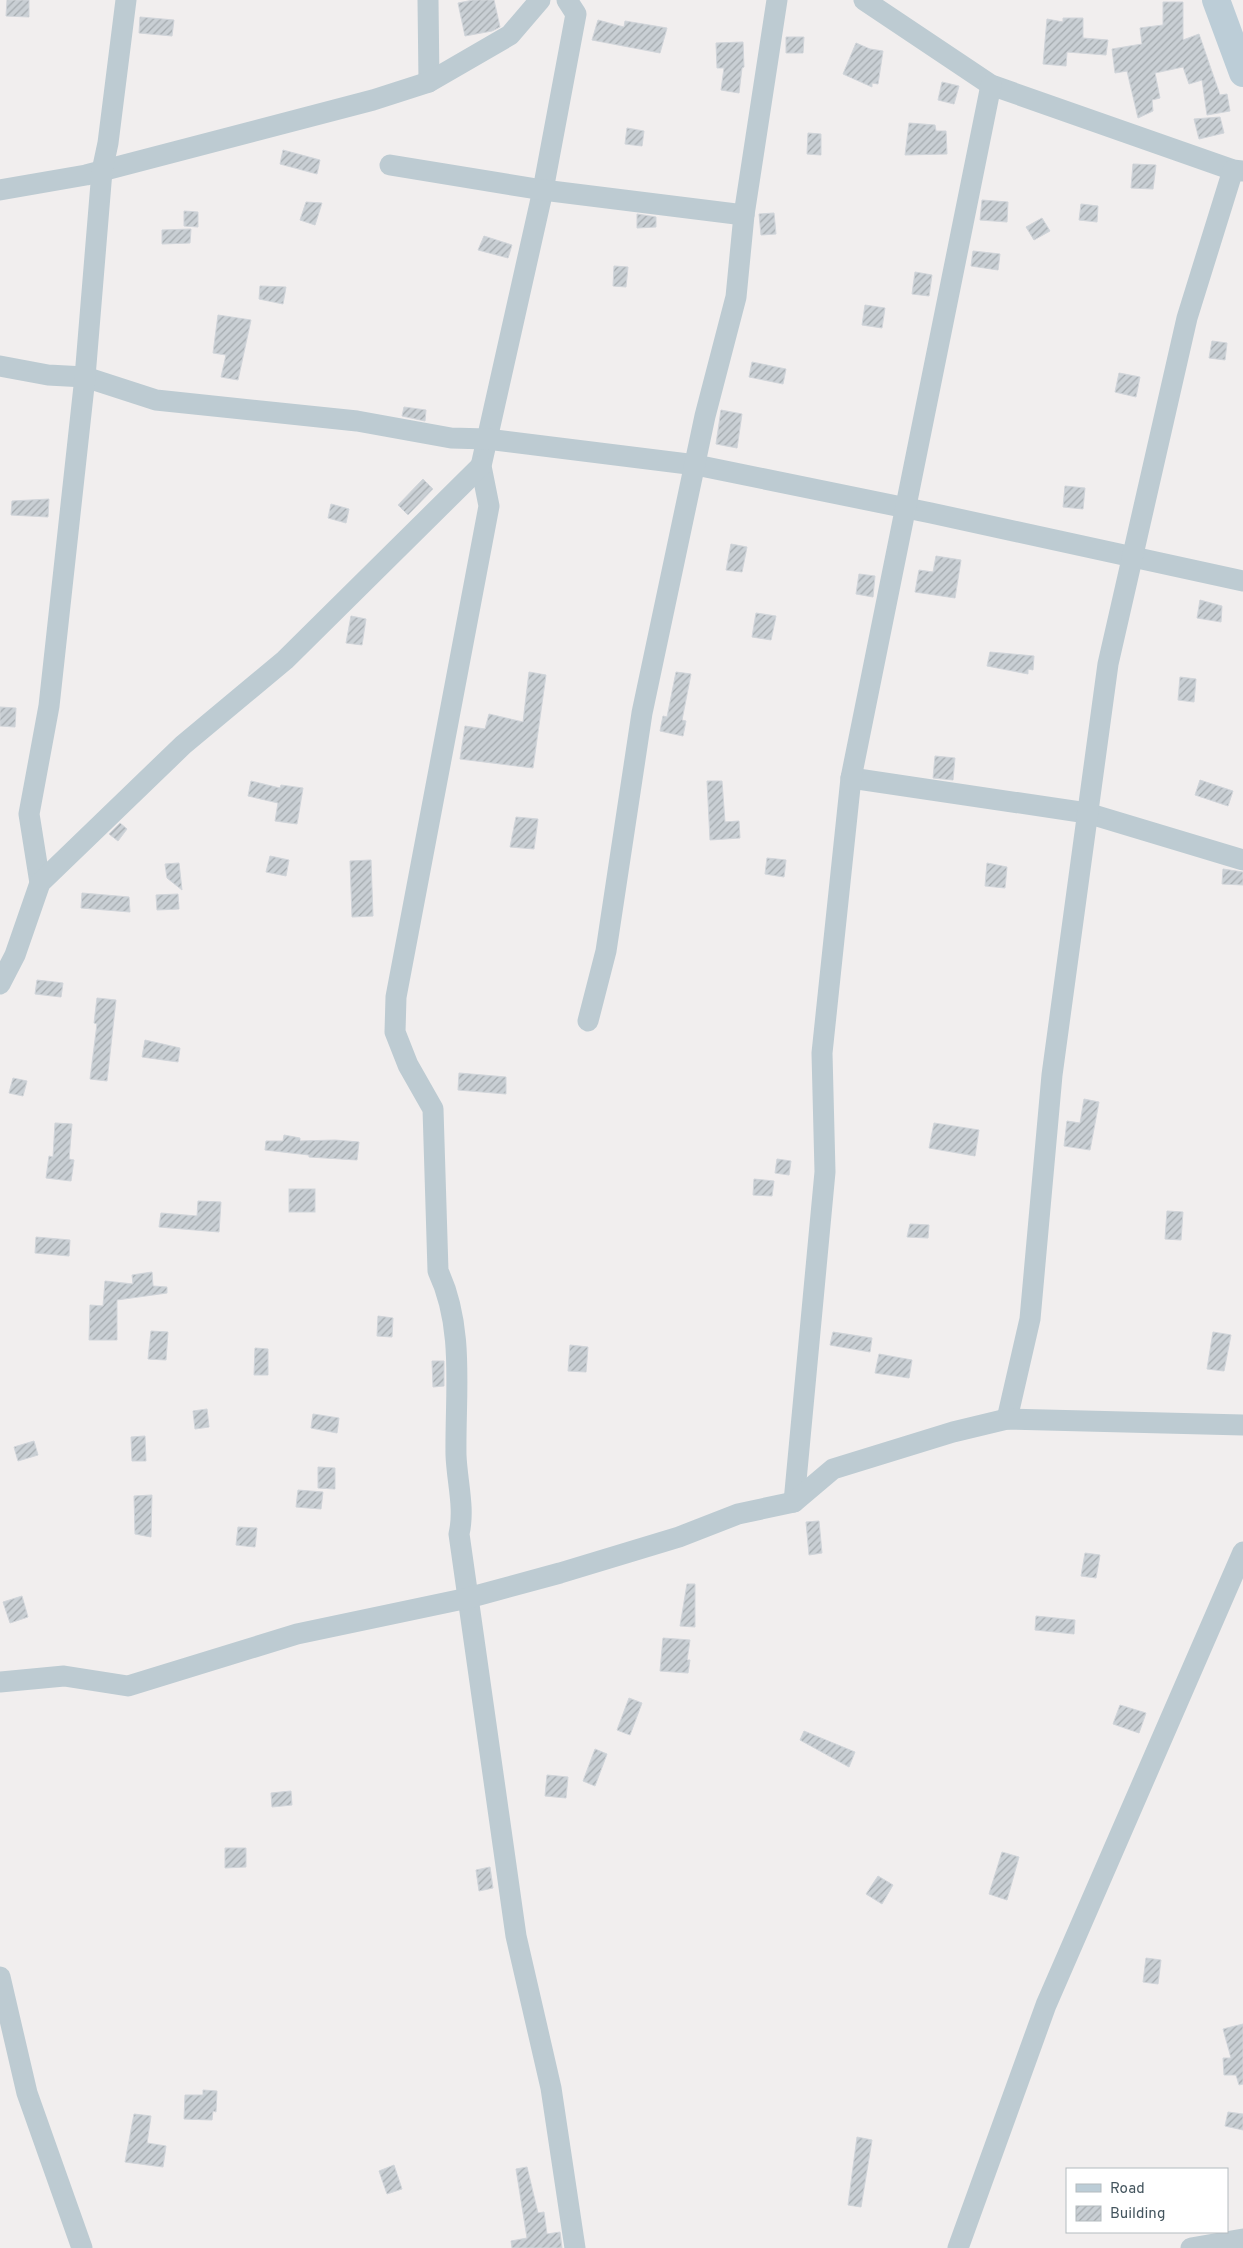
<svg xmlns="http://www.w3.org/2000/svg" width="1243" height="2248" font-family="Overpass,sans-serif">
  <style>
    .building { fill: url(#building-hatch); stroke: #d1d5da }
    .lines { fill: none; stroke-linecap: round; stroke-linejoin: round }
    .street { stroke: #bdcbd2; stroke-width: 21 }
    .secondary { stroke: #bccdd7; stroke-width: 28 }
  </style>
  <defs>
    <pattern id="building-hatch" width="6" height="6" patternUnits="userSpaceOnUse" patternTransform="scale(1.25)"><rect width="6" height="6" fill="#c9cfd4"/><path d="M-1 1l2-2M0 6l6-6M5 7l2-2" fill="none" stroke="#a5abaf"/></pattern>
  </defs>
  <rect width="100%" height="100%" fill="#f1eeee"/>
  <!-- building -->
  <g class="building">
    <path d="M7 0H29V17L6 16Z"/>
    <path d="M473 0H494L500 27 492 31 465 36 458 3Z"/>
    <path d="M1163 2H1183V40L1199 34 1220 95 1227 94 1230 111 1207 115 1202 80 1189 84 1183 67 1155 73 1160 98 1152 100 1153 111 1138 118 1127 71 1115 73 1112 49 1142 44 1140 28 1163 25Z"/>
    <path d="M140 17 174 20 172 36 139 33Z"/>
    <path d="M1063 18H1083V38L1108 40 1106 55 1067 52 1066 66 1043 64 1047 19 1063 22Z"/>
    <path d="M598 20 624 27 625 21 667 28 660 53 592 40Z"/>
    <path d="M786 37H804L803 53H786Z"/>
    <path d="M743 42 744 67 742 68 739 93 721 90 724 68H717L716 43Z"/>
    <path d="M856 43 870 49 883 51 878 84 872 83V87L843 74Z"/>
    <path d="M942 82 959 86 954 104 938 100Z"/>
    <path d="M1220 117 1224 133 1199 139 1194 119Z"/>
    <path d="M909 123 935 125 936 131H946L947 154 905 155Z"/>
    <path d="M627 128 644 131 642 146 625 144Z"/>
    <path d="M808 133 821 134V155L807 154Z"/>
    <path d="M283 150 320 160 317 174 280 164Z"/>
    <path d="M1133 164 1156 165 1153 189 1131 188Z"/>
    <path d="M982 200 1008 202 1007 222 980 220Z"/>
    <path d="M306 202 322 203 315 225 300 220Z"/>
    <path d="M1081 204 1098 206 1097 222 1079 220Z"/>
    <path d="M184 211 198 212V227L184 226Z"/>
    <path d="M774 213 776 234 761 235 759 214Z"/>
    <path d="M637 214 656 217V227L637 228Z"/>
    <path d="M1042 218 1050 231 1034 240 1026 227Z"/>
    <path d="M191 229 190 243 162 244V230Z"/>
    <path d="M484 236 512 245 508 258 478 250Z"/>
    <path d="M973 251 1000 254 998 270 971 266Z"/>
    <path d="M614 266 628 267 626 287 613 286Z"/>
    <path d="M915 272 932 275 929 296 912 294Z"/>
    <path d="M260 286 286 287 283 304 259 299Z"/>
    <path d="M865 305 885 308 882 328 862 325Z"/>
    <path d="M218 315 251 320 238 380 221 377 226 355 213 353Z"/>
    <path d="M1212 341 1227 343 1225 360 1209 358Z"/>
    <path d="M752 362 786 369 783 384 749 377Z"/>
    <path d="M1119 373 1140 377 1136 397 1115 392Z"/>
    <path d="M404 407 426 410 425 421 402 416Z"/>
    <path d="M721 410 742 414 737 448 716 444Z"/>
    <path d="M423 479 433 489 408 515 398 505Z"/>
    <path d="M1065 486 1085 488 1083 509 1063 507Z"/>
    <path d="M49 499 48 517 11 515 12 501Z"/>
    <path d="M331 504 349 509 346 523 328 518Z"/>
    <path d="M731 544 747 547 742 572 726 570Z"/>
    <path d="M936 556 961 560 955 598 915 592 919 570 933 572Z"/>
    <path d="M859 574 875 576 873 597 856 594Z"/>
    <path d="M1200 600 1222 606 1221 622 1197 618Z"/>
    <path d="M756 613 776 616 771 640 752 637Z"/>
    <path d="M351 616 366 619 362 645 346 643Z"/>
    <path d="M990 652 1034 656 1033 670 1028 669V674L987 666Z"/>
    <path d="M529 672 546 675 533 768 460 759 465 726 485 729 489 714 523 722Z"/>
    <path d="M676 672 691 674 682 720 686 721 683 736 660 731 663 716 667 717Z"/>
    <path d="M1180 677 1196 679 1194 702 1178 700Z"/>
    <path d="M0 707 16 708 15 727 0 726Z"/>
    <path d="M935 756 955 758 953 780 933 778Z"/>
    <path d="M1200 780 1233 791 1228 806 1195 795Z"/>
    <path d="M251 781 280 788 281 785 303 788 297 824 275 821 278 803 248 796Z"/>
    <path d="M707 781H722L725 822 739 821 740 838 710 840Z"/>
    <path d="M516 817 538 819 534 849 510 847Z"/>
    <path d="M120 823 127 829 118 841 109 834Z"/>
    <path d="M270 856 289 860 286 876 266 872Z"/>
    <path d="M767 858 786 860 784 877 765 874Z"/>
    <path d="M371 860 373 916 352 917 350 861Z"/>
    <path d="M179 863 182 890 167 878 165 864Z"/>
    <path d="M987 863 1007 867 1005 888 985 886Z"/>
    <path d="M1223 869 1243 872V885L1222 884Z"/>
    <path d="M82 893 129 897 130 912 81 908Z"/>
    <path d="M178 894 179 909 157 910 156 895Z"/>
    <path d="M37 980 63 983 61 997 35 994Z"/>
    <path d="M97 998 116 1000 107 1081 90 1079 97 1024 94 1023Z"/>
    <path d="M145 1040 180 1048 178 1062 142 1057Z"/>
    <path d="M459 1073 506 1077V1094L458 1090Z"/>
    <path d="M13 1078 27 1081 23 1096 9 1093Z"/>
    <path d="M1084 1099 1099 1102 1090 1150 1064 1146 1067 1121 1080 1123Z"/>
    <path d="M55 1123 72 1124 69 1159 74 1160 71 1181 46 1178 49 1156 53 1157Z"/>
    <path d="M934 1123 979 1130 975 1156 929 1148Z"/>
    <path d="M284 1135 300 1138V1141L335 1140 359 1142 357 1160 309 1157V1155L265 1150 266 1141H283Z"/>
    <path d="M777 1159 791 1161 789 1175 775 1173Z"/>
    <path d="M754 1179 774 1181 772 1196 753 1195Z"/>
    <rect x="289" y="1189" width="26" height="23"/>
    <path d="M198 1201 221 1202 219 1232 159 1227 161 1213 197 1216Z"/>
    <path d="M1167 1211 1183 1212 1181 1240 1165 1239Z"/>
    <path d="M910 1224 929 1225 928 1238 907 1237Z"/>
    <path d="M36 1237 70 1240 69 1256 35 1253Z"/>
    <path d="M152 1272 153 1286 167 1287V1293L117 1300V1340H89L90 1305 103 1306 105 1281 133 1284 132 1275Z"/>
    <path d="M378 1316 393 1318 392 1337 377 1336Z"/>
    <path d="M151 1331 168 1332 166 1360 148 1359Z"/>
    <path d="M833 1332 872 1338 870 1352 830 1345Z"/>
    <path d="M1213 1332 1231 1335 1224 1371 1207 1369Z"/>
    <path d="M570 1345 588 1347 586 1372 568 1371Z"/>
    <path d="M255 1348 268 1349V1375H254Z"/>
    <path d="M879 1354 912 1360 909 1378 875 1373Z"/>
    <path d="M432 1361H444V1386L433 1387Z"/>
    <path d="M207 1409 209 1427 195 1429 193 1411Z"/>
    <path d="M313 1414 339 1418 337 1433 311 1428Z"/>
    <path d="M145 1436 146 1461H132L131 1437Z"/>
    <path d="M34 1441 38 1455 18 1461 14 1447Z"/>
    <path d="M318 1467 335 1468V1489L318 1488Z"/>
    <path d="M298 1490 323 1492 321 1509 296 1507Z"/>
    <path d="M152 1495 151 1537 135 1534 134 1496Z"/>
    <path d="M819 1521 822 1553 809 1555 806 1522Z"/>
    <path d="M238 1527 257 1528 255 1547 236 1545Z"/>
    <path d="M1085 1553 1100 1555 1096 1578 1081 1576Z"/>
    <path d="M687 1584H695V1627L680 1626Z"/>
    <path d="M22 1596 28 1617 10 1623 3 1602Z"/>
    <path d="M1036 1616 1075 1620 1074 1634 1035 1630Z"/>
    <path d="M663 1638 690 1640 687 1660H690L688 1673 660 1671Z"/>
    <path d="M629 1698 642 1703 630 1735 617 1730Z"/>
    <path d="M1120 1705 1146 1713 1139 1733 1113 1724Z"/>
    <path d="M804 1731 855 1752 849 1767 800 1740Z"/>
    <path d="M595 1749 607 1754 595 1786 583 1781Z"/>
    <path d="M547 1775 568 1777 566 1798 545 1796Z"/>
    <path d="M291 1791 292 1805 272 1807 271 1793Z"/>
    <path d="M225 1848H246V1867L225 1868Z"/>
    <path d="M1002 1852 1019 1857 1007 1900 989 1894Z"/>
    <path d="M490 1867 493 1888 479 1891 476 1870Z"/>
    <path d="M878 1876 893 1885 882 1904 866 1894Z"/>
    <path d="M1146 1958 1161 1960 1158 1984 1143 1982Z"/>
    <path d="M1243 2024V2084L1239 2085 1236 2075H1224L1223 2058H1231L1223 2029Z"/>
    <path d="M203 2090 217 2091 216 2112 213 2111 212 2120 184 2119 185 2095H203Z"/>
    <path d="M1228 2112 1243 2114V2130L1225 2126Z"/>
    <path d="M134 2114 151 2116 147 2143 166 2146 163 2167 125 2162Z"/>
    <path d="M857 2137 872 2140 861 2207 848 2205Z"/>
    <path d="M394 2165 402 2189 387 2194 379 2171Z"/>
    <path d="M527 2167 538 2213 544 2212 547 2234 560 2232 562 2248H512L511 2241 527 2238 516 2169Z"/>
  </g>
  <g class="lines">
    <!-- street -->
    <g class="street">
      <path d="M428 0 429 82"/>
      <path d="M567 0 576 14 543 190 481 466 489 506 396 997 395 1032 408 1065 433 1109 438 1271C465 1328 455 1394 456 1455 457 1482 465 1508 459 1534L516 1936 551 2088 575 2248"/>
      <path d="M864 0 991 85 1233 170 1243 171"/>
      <path d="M390 165 543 190 744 215"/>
      <path d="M0 190 86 175 373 100 429 82 510 35 540 0"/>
      <path d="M0 366 48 375 85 377 156 400 357 421 451 438 487 439 696 465 931 513 1243 581"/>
      <path d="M851 778 1087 813 1243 860"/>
      <path d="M40 883 29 814 49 706 85 377 102 171 108 143 126 0"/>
      <path d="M0 984 15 955 40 883 183 745 285 660 481 466"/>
      <path d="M588 1021 606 951 642 713 705 416 736 297 744 215 777 0"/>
      <path d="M1007 1419 1030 1319 1052 1075 1108 664 1187 318 1233 170"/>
      <path d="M794 1502 825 1172 822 1053 851 778 991 85"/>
      <path d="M0 1682 64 1676 128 1686 297 1634 468 1598 560 1573 679 1537 738 1514 794 1502 833 1469 953 1432 1007 1419 1243 1425"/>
      <path d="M0 1977 27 2093 82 2248"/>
      <path d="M958 2248 1046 2005 1243 1552"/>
      <path d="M1191 2248 1243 2239"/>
    </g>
    <!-- secondary -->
    <path class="secondary" d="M1216 0 1243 73"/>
  </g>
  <!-- legend -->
  <rect x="1066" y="2168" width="162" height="65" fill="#ffffff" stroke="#b4bbbf"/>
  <rect x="1076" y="2184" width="25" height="8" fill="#bccdd7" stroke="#b4bbbf"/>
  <text x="1110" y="2193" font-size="15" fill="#44555e">Road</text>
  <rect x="1076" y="2206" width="25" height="15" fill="url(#building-hatch)" stroke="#b4bbbf"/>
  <text x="1110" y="2218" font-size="15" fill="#44555e">Building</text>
</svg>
